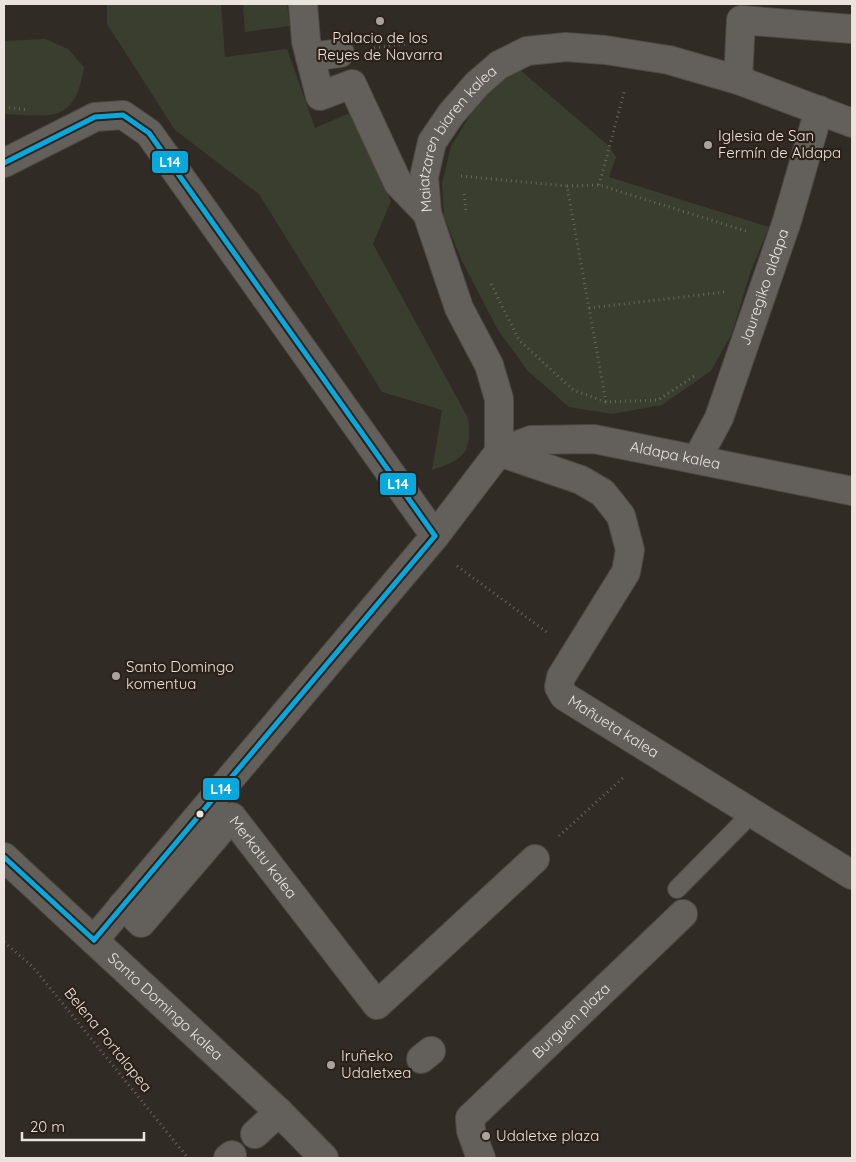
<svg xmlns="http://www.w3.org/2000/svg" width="856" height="1162" font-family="Quicksand,sans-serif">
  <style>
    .green { fill: #3a3e2e }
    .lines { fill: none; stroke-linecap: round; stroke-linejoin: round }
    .lane-casing { stroke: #4f4945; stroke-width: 20 }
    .street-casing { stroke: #4f4945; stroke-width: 30 }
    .path { stroke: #696561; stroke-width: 3; stroke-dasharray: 1 4; stroke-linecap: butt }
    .lane { stroke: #635f5b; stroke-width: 18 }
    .street { stroke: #635f5b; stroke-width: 28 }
    .bus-1-casing { stroke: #2c2118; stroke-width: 9 }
    .bus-1 { stroke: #06a8dd; stroke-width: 5 }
    .poi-dot { fill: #aaa39d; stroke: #2c2118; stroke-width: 2 }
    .bus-dot { fill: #ebe3dd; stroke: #2c2118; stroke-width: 2 }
    .labels { text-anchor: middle; stroke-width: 4.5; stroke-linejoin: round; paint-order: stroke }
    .poi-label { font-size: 15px; fill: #ebe3dd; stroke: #2c2118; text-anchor: start }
    .street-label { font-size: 15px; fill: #ebe3dd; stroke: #2c2118 }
    .line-badge { stroke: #2c2118; stroke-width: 2 }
    .badge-label { font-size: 14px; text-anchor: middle; font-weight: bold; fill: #fff }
  </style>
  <rect width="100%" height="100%" fill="#312b26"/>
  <!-- green -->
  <g class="green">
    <path d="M107 4H221L225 57 287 49 315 128 352 112 391 201 373 244 468 418C472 453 465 459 432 470L442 410 382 392 259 194 175 130 107 24Z"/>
    <path d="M243 4H287L290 26 245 32Z"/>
    <path d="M45 39 68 49 84 67C75 124 52 116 4 114V41Z"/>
    <path d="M519 69 609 146 616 157 609 177 769 227 750 273 732 333 711 371 662 405 612 414 569 407 528 371 498 330 462 261 444 217 442 183 451 146 482 96Z"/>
  </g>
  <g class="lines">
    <defs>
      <path id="lane" d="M677 889 751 814"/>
      <g id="street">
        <path d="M303 4 306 41 320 96 352 84 398 183 427 213"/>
        <path d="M310 57 340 53"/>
        <path d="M738 80 741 20 852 29"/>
        <path d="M4 163 95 117 123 115 149 133 435 536 94 940"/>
        <path id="s1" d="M499 452V399L489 365 459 308 427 213 424 177 432 142 451 114 477 84 499 65 527 51 566 47 605 50 669 60 738 80 852 123"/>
        <path id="s2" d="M499 452 581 480 603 493 621 516 630 550 626 572 561 677 559 687 564 696 852 875"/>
        <path id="s3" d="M499 452 531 440 594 439 852 491"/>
        <path id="s4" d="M697 459 719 418 787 221 819 110"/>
        <path d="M435 536 499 452"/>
        <path id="s5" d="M4 857 279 1112 324 1158"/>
        <path id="s6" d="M123 905 141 923 232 817 377 1005 535 859"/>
        <path d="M421 1059 431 1051"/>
        <path d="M255 1134 279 1112"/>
        <path d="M228 1158 232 1155"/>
        <path id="s7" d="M481 1158 471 1131 470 1118 683 914"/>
      </g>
    </defs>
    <!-- lane casing -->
    <use href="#lane" class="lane-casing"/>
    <!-- street casing -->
    <use href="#street" class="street-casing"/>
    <!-- path -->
    <g class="path">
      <path d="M374 48 410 43"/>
      <path d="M4 107 28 110"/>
      <path d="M461 176 567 186 606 402 658 400 696 375"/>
      <path d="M599 185 625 89"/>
      <path d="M567 186 599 185 746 231"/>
      <path d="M464 194 466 211"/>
      <path d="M491 284 519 340 573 390 606 402"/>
      <path d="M589 308 725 292"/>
      <path d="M457 566 548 633"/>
      <path d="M559 836 625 776"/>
      <path d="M4 942 33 967 188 1158"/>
    </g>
    <!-- lane -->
    <use href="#lane" class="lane"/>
    <!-- street -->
    <use href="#street" class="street"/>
    <defs>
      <g id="bus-1">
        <path d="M4 163 95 117 123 115 149 133 435 536 94 940"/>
        <path d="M4 857 94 940"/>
      </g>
    </defs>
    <!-- bus-1 casing -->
    <use href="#bus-1" class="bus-1-casing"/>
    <!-- bus-1 -->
    <use href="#bus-1" class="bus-1"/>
  </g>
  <!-- markers -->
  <g class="poi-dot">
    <circle cx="380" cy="21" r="5"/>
    <circle cx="708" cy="145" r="5"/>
    <circle cx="116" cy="676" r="5"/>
    <circle cx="331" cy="1065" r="5"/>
    <circle cx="486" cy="1136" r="5"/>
  </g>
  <circle class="bus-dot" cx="200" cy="814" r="4.5"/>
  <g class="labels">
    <!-- poi labels -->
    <g class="poi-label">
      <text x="380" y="43" text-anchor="middle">Palacio de los<tspan x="380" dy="17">Reyes de Navarra</tspan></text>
      <text x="718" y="141">Iglesia de San<tspan x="718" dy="17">Fermín de Aldapa</tspan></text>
      <text x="126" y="672">Santo Domingo<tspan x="126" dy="17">komentua</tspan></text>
      <text x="341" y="1061">Iruñeko<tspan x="341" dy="17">Udaletxea</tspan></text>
      <text x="496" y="1141">Udaletxe plaza</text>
    </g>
    <!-- street labels -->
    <g class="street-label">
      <text dy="5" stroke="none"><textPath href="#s1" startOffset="338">Maiatzaren biaren kalea</textPath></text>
      <text dy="5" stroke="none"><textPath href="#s4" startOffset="185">Jauregiko aldapa</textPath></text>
      <text dy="5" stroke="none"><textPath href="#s3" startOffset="180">Aldapa kalea</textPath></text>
      <text dy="5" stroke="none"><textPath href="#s2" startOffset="401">Mañueta kalea</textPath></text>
      <text dy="5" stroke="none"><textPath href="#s6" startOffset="216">Merkatu kalea</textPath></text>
      <text dy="5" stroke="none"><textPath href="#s5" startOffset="220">Santo Domingo kalea</textPath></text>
      <text dy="5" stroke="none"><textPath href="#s7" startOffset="182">Burguen plaza</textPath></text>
      <text transform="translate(108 1040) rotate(51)" y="5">Belena Portalapea</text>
    </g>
  </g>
  <g class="line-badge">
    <rect x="151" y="150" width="38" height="24" rx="5" fill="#06a8dd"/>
    <rect x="379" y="472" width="38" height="24" rx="5" fill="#06a8dd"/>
    <rect x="202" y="777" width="38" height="24" rx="5" fill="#06a8dd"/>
  </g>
  <g class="badge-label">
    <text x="170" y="167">L14</text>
    <text x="398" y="489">L14</text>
    <text x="221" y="794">L14</text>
  </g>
  <!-- border -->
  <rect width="856" height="1162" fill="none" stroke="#ebe3dd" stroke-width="10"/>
  <!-- scale -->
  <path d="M22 1132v8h122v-8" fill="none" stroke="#ebe3dd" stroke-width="2.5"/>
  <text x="30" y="1132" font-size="15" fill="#ebe3dd" stroke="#2c2118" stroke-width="4" paint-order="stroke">20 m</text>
</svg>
